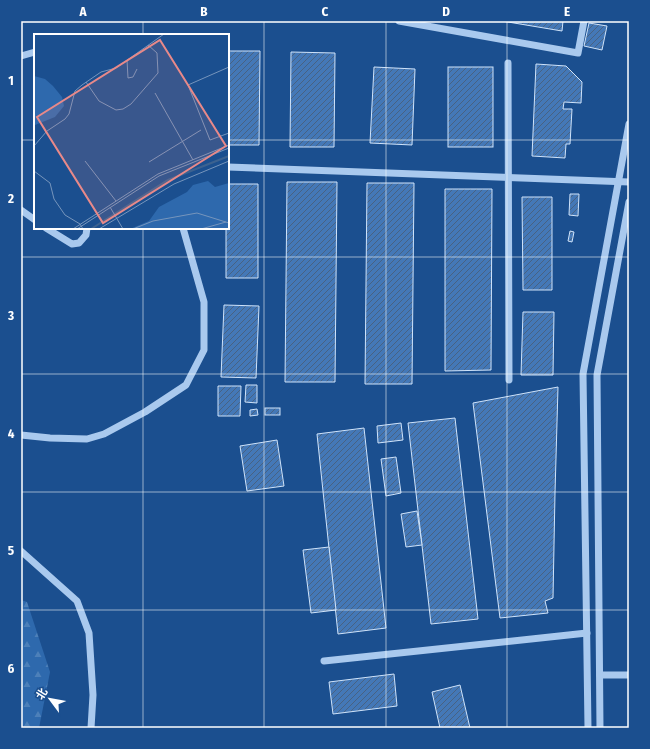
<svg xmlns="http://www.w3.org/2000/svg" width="650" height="749" font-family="'Fira Sans Condensed','Noto Sans SC',sans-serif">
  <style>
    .forest { fill: url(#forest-firs) }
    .building { fill: url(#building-hatch); stroke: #cfe3fa }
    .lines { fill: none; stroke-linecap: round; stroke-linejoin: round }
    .minor { stroke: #a9c9ee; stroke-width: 7 }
    .grid { fill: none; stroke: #fff; stroke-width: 1; stroke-opacity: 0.55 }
    .inset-river { fill: none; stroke: #3c6290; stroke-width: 2 }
    .inset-road { fill: none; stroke: #7695bc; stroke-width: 1 }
    .view { fill: #e88989; fill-opacity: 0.15; stroke: #e88989; stroke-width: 2 }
    .inset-edge { fill: none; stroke: #fff; stroke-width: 2 }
    .neatline { fill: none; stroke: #fff; stroke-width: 1.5 }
    .grid-label { font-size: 13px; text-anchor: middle; font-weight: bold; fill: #fff }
  </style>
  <defs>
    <pattern id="forest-firs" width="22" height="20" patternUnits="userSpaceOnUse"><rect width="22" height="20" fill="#2e69ad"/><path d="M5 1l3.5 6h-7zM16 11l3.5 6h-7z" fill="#4d80b9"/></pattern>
    <pattern id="building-hatch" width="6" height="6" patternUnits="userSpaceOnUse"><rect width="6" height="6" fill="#4478b7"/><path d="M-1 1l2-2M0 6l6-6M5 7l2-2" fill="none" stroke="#486282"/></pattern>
  </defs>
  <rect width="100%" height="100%" fill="#1b4f8f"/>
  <!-- forest -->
  <path class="forest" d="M21 600 27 602 50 672 39 728H21Z"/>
  <!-- building -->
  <g class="building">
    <path d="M502 21H563L562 31Z"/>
    <path d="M589 23 607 26 602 50 584 46Z"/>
    <path d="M228 51H260L259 145H228Z"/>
    <path d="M291 52 335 53 334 147H290Z"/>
    <path d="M536 64 566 66 582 82 581 103 564 102 563 109H572L570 144H566L565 158 532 156Z"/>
    <path d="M374 67 415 69 412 145 370 143Z"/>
    <rect x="448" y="67" width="45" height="80"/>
    <path d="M287 182H337L335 382H285Z"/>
    <path d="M367 183H414L412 384H365Z"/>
    <path d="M228 184H258V278H226V228H228Z"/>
    <path d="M445 189H492L491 370 445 371Z"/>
    <path d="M570 194H579L578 216 569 215Z"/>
    <path d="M522 197H552V290H523Z"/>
    <path d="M570 231 574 232 572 242 568 241Z"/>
    <path d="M224 305 259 306 256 378 221 377Z"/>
    <path d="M523 312H554L553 375H521Z"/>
    <path d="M246 385H257V403L245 402Z"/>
    <path d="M218 386H241L240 416H218Z"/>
    <path d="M558 387 555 493 553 598 545 601 548 613 500 618 473 403Z"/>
    <rect x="265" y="408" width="15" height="7"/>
    <path d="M257 409 258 415 250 416V410Z"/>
    <path d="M455 418 478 619 431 624 408 423Z"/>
    <path d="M401 423 403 440 378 443 377 426Z"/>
    <path d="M364 428 386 628 338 634 317 434Z"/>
    <path d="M277 440 284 486 247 491 240 446Z"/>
    <path d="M396 457 401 493 386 496 381 459Z"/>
    <path d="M417 511 422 545 406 547 401 514Z"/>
    <path d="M329 547 336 610 311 613 303 550Z"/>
    <path d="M394 674 397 706 333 714 329 682Z"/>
    <path d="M460 685 470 728H440L432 692Z"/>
  </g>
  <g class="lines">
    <!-- minor -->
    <g class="minor">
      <path d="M399 21 578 53 584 21"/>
      <path d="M21 56 35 52"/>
      <path d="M508 63 509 380"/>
      <path d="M228 167 629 182"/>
      <path d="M21 210 35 220"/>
      <path d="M46 228 72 244 79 243 86 235 87 228"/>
      <path d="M21 435 50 438 87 439 104 434 145 412 186 385 204 350V302L183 228"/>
      <path d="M21 551 77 601 89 633 93 695 91 728"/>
      <path d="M324 661 587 633"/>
      <path d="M600 675H629"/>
      <path d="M588 728 583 374 629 124"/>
      <path d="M600 728 597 375 629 202"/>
    </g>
  </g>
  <!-- grid -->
  <path class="grid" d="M143 21V35M264 21V728M386 21V728M507 21V728M21 140H35M228 140H629M143 228V728M21 257H629M21 374H629M21 492H629M21 610H629"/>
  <!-- overview -->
  <g transform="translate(34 34)">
    <rect width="195" height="195" fill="#1b4f8f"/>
    <path d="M0 42 11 45 19 52 28 63 30 72 21 83 1 91Z" fill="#2e69ad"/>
    <path d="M174 147 181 153 195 149V195H96L115 187 125 173 153 158 159 151Z" fill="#2e69ad"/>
    <path class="inset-river" d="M57 195 134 146 195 122"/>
    <path class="inset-road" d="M93 26 94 44 99 43 103 35M195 33 154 51 176 106 195 99M52 48 65 67 82 76 89 75 97 70 124 39 123 19 114 11M121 59 159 126M0 112 13 97 31 85 35 80 41 57 48 51 67 38 82 34 130 0M51 127 82 167M115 128 167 96M0 137 16 149 20 165 31 181 46 190 49 195M76 173 89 195M39 195 124 140 195 111M43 195 125 142 195 114M65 195 140 150 195 127M99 195 119 187 163 179 195 189M167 195 192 188"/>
    <path class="view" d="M126 6 192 112 69 189 3 83Z"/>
    <rect width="195" height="195" class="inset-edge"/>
  </g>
  <!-- border -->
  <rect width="650" height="749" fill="none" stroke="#1b4f8f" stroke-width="44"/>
  <!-- north arrow -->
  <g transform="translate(50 699) rotate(302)" stroke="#1b4f8f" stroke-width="3" paint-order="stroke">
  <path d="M0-3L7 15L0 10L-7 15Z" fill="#ffffff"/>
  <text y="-6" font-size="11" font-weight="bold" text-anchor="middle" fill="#ffffff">北</text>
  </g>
  <rect x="22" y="22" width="606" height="705" class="neatline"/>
  <g class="grid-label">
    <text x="83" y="16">A</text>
    <text x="204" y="16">B</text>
    <text x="325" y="16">C</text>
    <text x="446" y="16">D</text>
    <text x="567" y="16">E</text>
    <text x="11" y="85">1</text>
    <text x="11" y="203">2</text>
    <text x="11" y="320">3</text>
    <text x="11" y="438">4</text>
    <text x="11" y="555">5</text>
    <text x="11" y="673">6</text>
  </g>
</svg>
